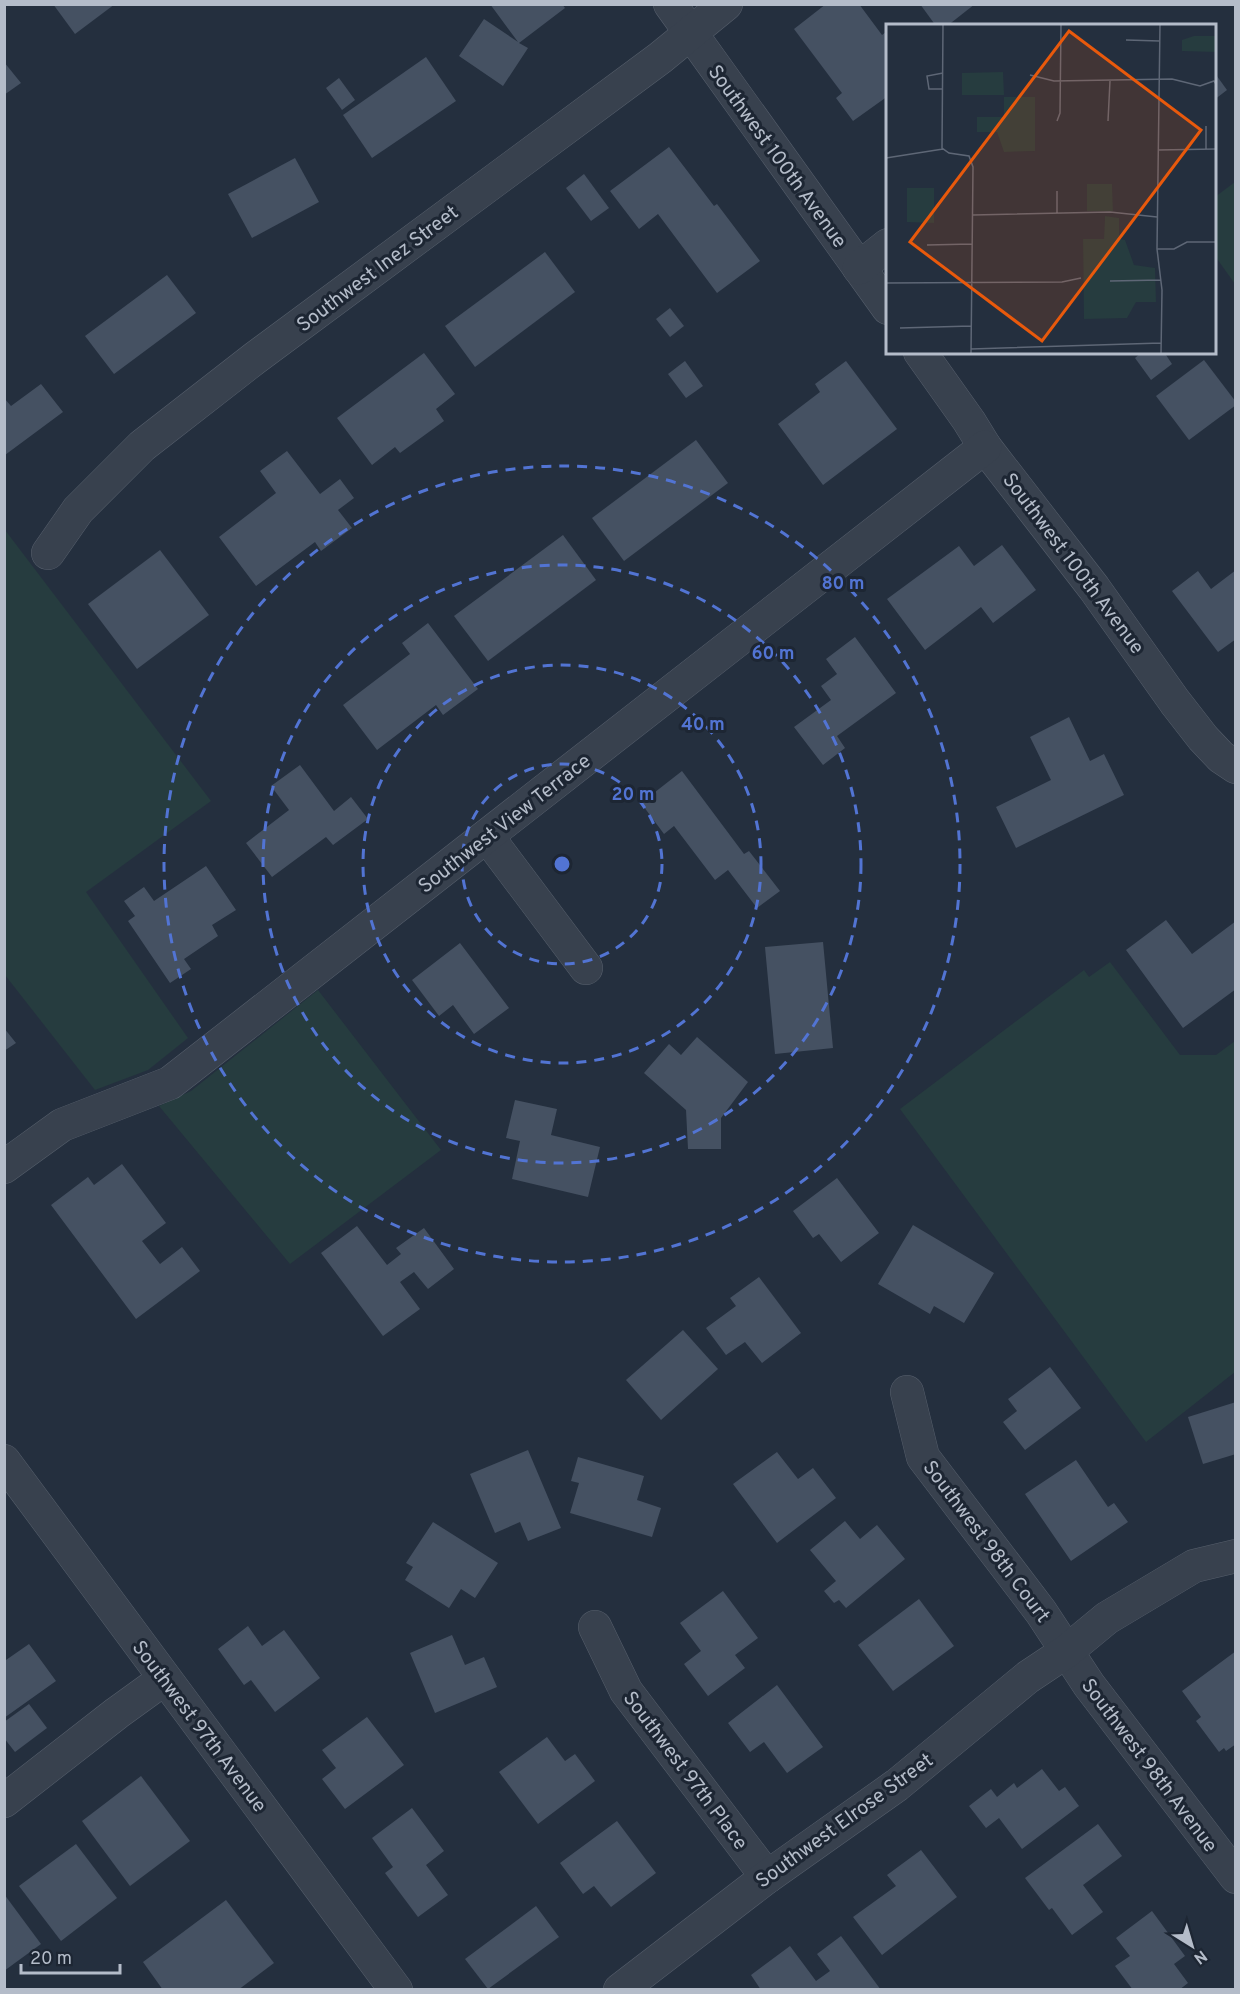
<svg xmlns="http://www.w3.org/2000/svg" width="1240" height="1994" font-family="Overpass,sans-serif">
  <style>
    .green { fill: #263c3f }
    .building { fill: #455162 }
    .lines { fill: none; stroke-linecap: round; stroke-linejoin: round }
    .minor-casing { stroke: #565f6c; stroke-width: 34 }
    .minor { stroke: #38414e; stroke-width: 33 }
    .ring { fill: none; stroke: #5274d3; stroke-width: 3; stroke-dasharray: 10 8 }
    .labels { text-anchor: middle; stroke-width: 6; stroke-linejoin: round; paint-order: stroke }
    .street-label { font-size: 20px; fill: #b4bcc9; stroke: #1d2633 }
    .inset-road { fill: none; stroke: #5e6776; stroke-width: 1.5 }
    .view { fill: #e8590c; fill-opacity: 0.15; stroke: #e8590c; stroke-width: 3 }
    .inset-edge { fill: none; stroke: #b4bcc9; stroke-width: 3 }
    .centre { fill: #5274d3; stroke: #1d2633; stroke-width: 3 }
    .ring-label { font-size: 18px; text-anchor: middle; font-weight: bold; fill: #5274d3; stroke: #1d2633; stroke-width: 6; stroke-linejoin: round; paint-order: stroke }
  </style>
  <rect width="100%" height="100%" fill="#242f3e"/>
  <!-- green -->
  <g class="green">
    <path d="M1235 182V284L1215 256V197Z"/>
    <path d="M5 530 211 801 86 892 188 1038 148 1070 95 1090 5 975Z"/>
    <path d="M1110 962 1180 1055H1216L1235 1041V1372L1146 1442 900 1109 1084 970 1089 977Z"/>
    <path d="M318 990 441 1150 290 1264 159 1106 191 1091Z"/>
  </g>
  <!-- building -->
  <g class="building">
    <path d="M53 4H115L75 34Z"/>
    <path d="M490 4H562L565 8 519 43 528 48 503 86 459 56 484 19 518 42Z"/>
    <path d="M826 4H859L882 35 886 32 888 34V96L853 121 836 98 842 93 794 29Z"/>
    <path d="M920 4H975L947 26H936Z"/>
    <path d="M426 57 456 101 372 158 343 115Z"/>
    <path d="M4 62 21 83 4 95Z"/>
    <path d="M1214 72 1227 90 1214 100Z"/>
    <path d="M339 78 355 100 342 110 326 88Z"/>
    <path d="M669 147 714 206 717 204 760 261 717 293 658 214 639 229 610 191Z"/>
    <path d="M295 158 319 202 252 238 228 194Z"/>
    <path d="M584 174 609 208 591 221 566 188Z"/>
    <path d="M545 252 575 292 475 367 445 326Z"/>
    <path d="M167 275 196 313 114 374 85 336Z"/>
    <path d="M670 308 684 326 670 337 656 319Z"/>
    <path d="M1142 352H1164L1172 364 1151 380 1135 358Z"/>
    <path d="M424 353 455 394 436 409 444 421 400 453 395 447 372 465 337 418Z"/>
    <path d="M1204 360 1236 402V405L1189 440 1156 396Z"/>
    <path d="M685 361 703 386 686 398 668 374Z"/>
    <path d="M846 361 897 429 823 485 778 424 820 392 815 384Z"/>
    <path d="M41 384 63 412 5 455 4 398 11 406Z"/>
    <path d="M696 440 728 483 624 561 592 518Z"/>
    <path d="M287 451 320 494 340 479 354 498 338 510 352 528 321 551 315 542 256 586 219 537 276 493 260 471Z"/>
    <path d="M563 535 596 580 488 661 454 616Z"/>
    <path d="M1002 545 1036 590 993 623 981 607 925 650 887 599 959 546 974 566Z"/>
    <path d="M160 550 209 615 137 669 88 604Z"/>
    <path d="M1236 570V639L1218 652 1172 591 1198 571 1211 589Z"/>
    <path d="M428 623 478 689 443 715 436 705 377 750 343 705 410 654 402 643Z"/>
    <path d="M855 637 896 693 837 736 845 748 823 765 794 727 831 700 821 686 837 674 826 659Z"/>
    <path d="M1069 717 1090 761 1104 754 1124 795 1016 848 996 807 1051 780 1030 737Z"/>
    <path d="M300 765 334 811 351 797 368 819 333 845 326 837 272 877 246 843 289 810 271 786Z"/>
    <path d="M682 771 744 854 749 851 780 891 757 908 728 870 715 880 674 826 664 834 641 803Z"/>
    <path d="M206 866 236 910 212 925 218 936 184 959 191 969 170 983 128 921 135 916 124 901 144 887 154 901Z"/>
    <path d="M1166 920 1192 954 1236 921V989L1183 1028 1126 950Z"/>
    <path d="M823 942 833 1048 775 1054 765 947Z"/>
    <path d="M460 943 509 1008 474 1034 453 1005 439 1016 412 980Z"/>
    <path d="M4 1028 16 1043 4 1051Z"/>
    <path d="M697 1037 748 1082 721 1118V1149H688L686 1110 644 1073 669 1044 681 1055Z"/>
    <path d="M515 1100 557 1109 551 1135 600 1147 588 1197 512 1179 520 1141 506 1138Z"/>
    <path d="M122 1164 166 1223 142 1241 160 1264 182 1247 200 1271 136 1319 51 1205 88 1177 94 1185Z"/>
    <path d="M837 1178 879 1233 841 1262 819 1234 813 1238 793 1211Z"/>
    <path d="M913 1225 994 1273 964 1323 934 1306 930 1314 878 1284Z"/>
    <path d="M357 1226 387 1265 401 1254 396 1248 424 1228 454 1269 428 1289 414 1272 400 1282 420 1309 383 1336 321 1253Z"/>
    <path d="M759 1277 801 1333 762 1363 745 1342 726 1355 706 1328 736 1306 730 1298Z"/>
    <path d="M683 1330 718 1369 661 1420 626 1380Z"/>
    <path d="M1050 1367 1081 1408 1025 1450 1003 1422 1017 1411 1008 1399Z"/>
    <path d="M1236 1402V1454L1203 1464 1188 1417Z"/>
    <path d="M528 1450 561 1528 528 1541 520 1522 495 1533 470 1474Z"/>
    <path d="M777 1452 798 1479 813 1468 836 1498 777 1543 733 1484Z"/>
    <path d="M578 1457 644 1476 637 1500 661 1508 652 1537 570 1513 579 1483 571 1481Z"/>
    <path d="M1076 1460 1108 1507 1114 1503 1128 1522 1071 1561 1025 1494Z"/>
    <path d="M845 1521 860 1539 877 1525 905 1559 846 1608 839 1600 834 1603 824 1591 836 1581 810 1550Z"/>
    <path d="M433 1522 498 1563 475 1598 461 1589 449 1608 405 1580 413 1567 406 1563Z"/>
    <path d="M723 1591 758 1638 735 1655 745 1668 708 1696 684 1664 701 1651 680 1623Z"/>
    <path d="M919 1599 954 1646 893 1691 858 1645Z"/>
    <path d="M248 1626 262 1646 284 1630 320 1678 275 1712 251 1680 244 1685 218 1649Z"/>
    <path d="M452 1635 465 1665 484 1657 497 1687 435 1713 410 1653Z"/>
    <path d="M29 1644 56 1681 4 1718V1658L6 1660Z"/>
    <path d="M1236 1651V1744L1226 1751 1224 1748 1219 1752 1196 1721 1201 1717 1182 1691Z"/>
    <path d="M777 1685 823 1747 787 1773 764 1742 750 1752 728 1723Z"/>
    <path d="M29 1704 47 1728 15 1752 4 1738V1722Z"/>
    <path d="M367 1717 404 1765 345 1809 322 1779 336 1768 322 1750Z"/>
    <path d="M547 1737 565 1761 575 1754 595 1781 538 1824 499 1772Z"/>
    <path d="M1042 1769 1059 1791 1065 1787 1079 1806 1022 1849 999 1818 986 1828 969 1806 991 1789 997 1797 1014 1783 1017 1788Z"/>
    <path d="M141 1776 190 1841 130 1886 82 1821Z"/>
    <path d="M412 1808 444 1851 426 1865 448 1895 418 1917 385 1873 393 1867 372 1838Z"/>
    <path d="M617 1821 656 1873 611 1907 594 1886 583 1894 560 1863Z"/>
    <path d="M1098 1824 1122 1856 1083 1885 1103 1912 1072 1935 1052 1908 1049 1910 1025 1878Z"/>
    <path d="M76 1844 117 1898 61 1941 19 1886Z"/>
    <path d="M921 1850 957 1897 882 1955 853 1917 896 1886 887 1875Z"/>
    <path d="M4 1894 41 1944 4 1971Z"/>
    <path d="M226 1900 274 1963 238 1990H163L143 1962Z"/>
    <path d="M536 1906 559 1937 488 1989 465 1959Z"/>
    <path d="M1152 1911 1185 1956 1174 1964 1188 1983 1179 1990H1133L1115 1966 1130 1956 1116 1938Z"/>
    <path d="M841 1936 881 1990H761L751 1975 790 1946 816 1981 830 1971 817 1954Z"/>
  </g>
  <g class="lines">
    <defs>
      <g id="minor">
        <path d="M670 4 888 308"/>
        <path d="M859 268 888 245"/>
        <path d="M920 352 969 421 985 447 1094 588 1175 702 1203 738 1221 757 1236 767"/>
        <path d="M48 553 78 510 142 446 255 358 660 58 726 4"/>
        <path d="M487 836 586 968"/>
        <path d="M4 1167 62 1125 170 1083 985 447"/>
        <path d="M907 1392 923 1457 1041 1612 1089 1685 1236 1877"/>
        <path d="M4 1461 396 1990"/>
        <path d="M595 1627 626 1691 767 1877"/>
        <path d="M4 1801 117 1713 164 1679"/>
        <path d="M620 1990 767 1877 897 1785 1028 1677 1067 1651 1107 1618 1194 1566 1236 1556"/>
      </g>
    </defs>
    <!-- minor casing -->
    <use href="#minor" class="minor-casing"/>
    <!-- minor -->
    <use href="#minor" class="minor"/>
  </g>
  <!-- distance rings -->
  <g class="ring">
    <circle cx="562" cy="864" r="100"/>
    <circle cx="562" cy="864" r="199"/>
    <circle cx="562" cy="864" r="299"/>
    <circle cx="562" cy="864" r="398"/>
  </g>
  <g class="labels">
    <!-- street labels -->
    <g class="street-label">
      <text transform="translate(778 156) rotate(54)" y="7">Southwest 100th Avenue</text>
      <text transform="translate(377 268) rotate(-37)" y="7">Southwest Inez Street</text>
      <text transform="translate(1074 563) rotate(53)" y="7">Southwest 100th Avenue</text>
      <text transform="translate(504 823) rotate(-38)" y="7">Southwest View Terrace</text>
      <text transform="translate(987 1541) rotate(53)" y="7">Southwest 98th Court</text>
      <text transform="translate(200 1726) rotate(53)" y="7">Southwest 97th Avenue</text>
      <text transform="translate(1150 1765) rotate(53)" y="7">Southwest 98th Avenue</text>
      <text transform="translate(686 1770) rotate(53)" y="7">Southwest 97th Place</text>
      <text transform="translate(844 1820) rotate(-36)" y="7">Southwest Elrose Street</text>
    </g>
  </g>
  <!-- overview -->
  <g transform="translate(886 24)">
    <rect width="330" height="330" fill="#242f3e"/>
    <path d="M308 12H330V28L296 27V16ZM117 48 118 71H76V49ZM118 73H149V127L118 128 111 108H91V93H118ZM201 160H226L227 187H201ZM21 164H48V199L21 198ZM219 192 233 194V215L239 216 248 241 269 244 270 278H250L241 294 198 295 197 215H218Z" fill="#263c3f"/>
    <path class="inset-road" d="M57 0 56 124 63 129 83 132 87 143 85 330M274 0 271 225 276 266 275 330M240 16 274 17M144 51 168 57 286 55 314 62 328 57 330 60M56 65H43L41 52 57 49M171 97 174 89 175 0M222 97 224 57M320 102V125M272 126 330 125M0 134 57 125M171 189V167M87 191 224 188 271 193M41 221 86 220M271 225H288L301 218H330M224 257 275 256M0 259 176 258 195 254M14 304 85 302M85 325 275 319"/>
    <path class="view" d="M183 7 315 106 156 317 24 218Z"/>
    <rect width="330" height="330" class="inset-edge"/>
  </g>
  <circle cx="562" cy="864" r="9" class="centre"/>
  <g class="ring-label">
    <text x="843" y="589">80 m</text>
    <text x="773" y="659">60 m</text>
    <text x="703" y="730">40 m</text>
    <text x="633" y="800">20 m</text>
  </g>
  <!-- border -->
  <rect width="1240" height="1994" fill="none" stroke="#b4bcc9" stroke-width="12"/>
  <!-- north arrow -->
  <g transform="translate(1192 1946) rotate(143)" stroke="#1d2633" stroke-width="4.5" paint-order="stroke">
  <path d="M0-4.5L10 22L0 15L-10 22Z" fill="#b4bcc9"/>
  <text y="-9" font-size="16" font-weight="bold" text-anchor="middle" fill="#b4bcc9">N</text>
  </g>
  <!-- scale -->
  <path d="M21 1964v9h99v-9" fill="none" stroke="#b4bcc9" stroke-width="3"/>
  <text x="30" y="1964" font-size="18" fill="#b4bcc9" stroke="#1d2633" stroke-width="4.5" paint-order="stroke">20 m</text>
</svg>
